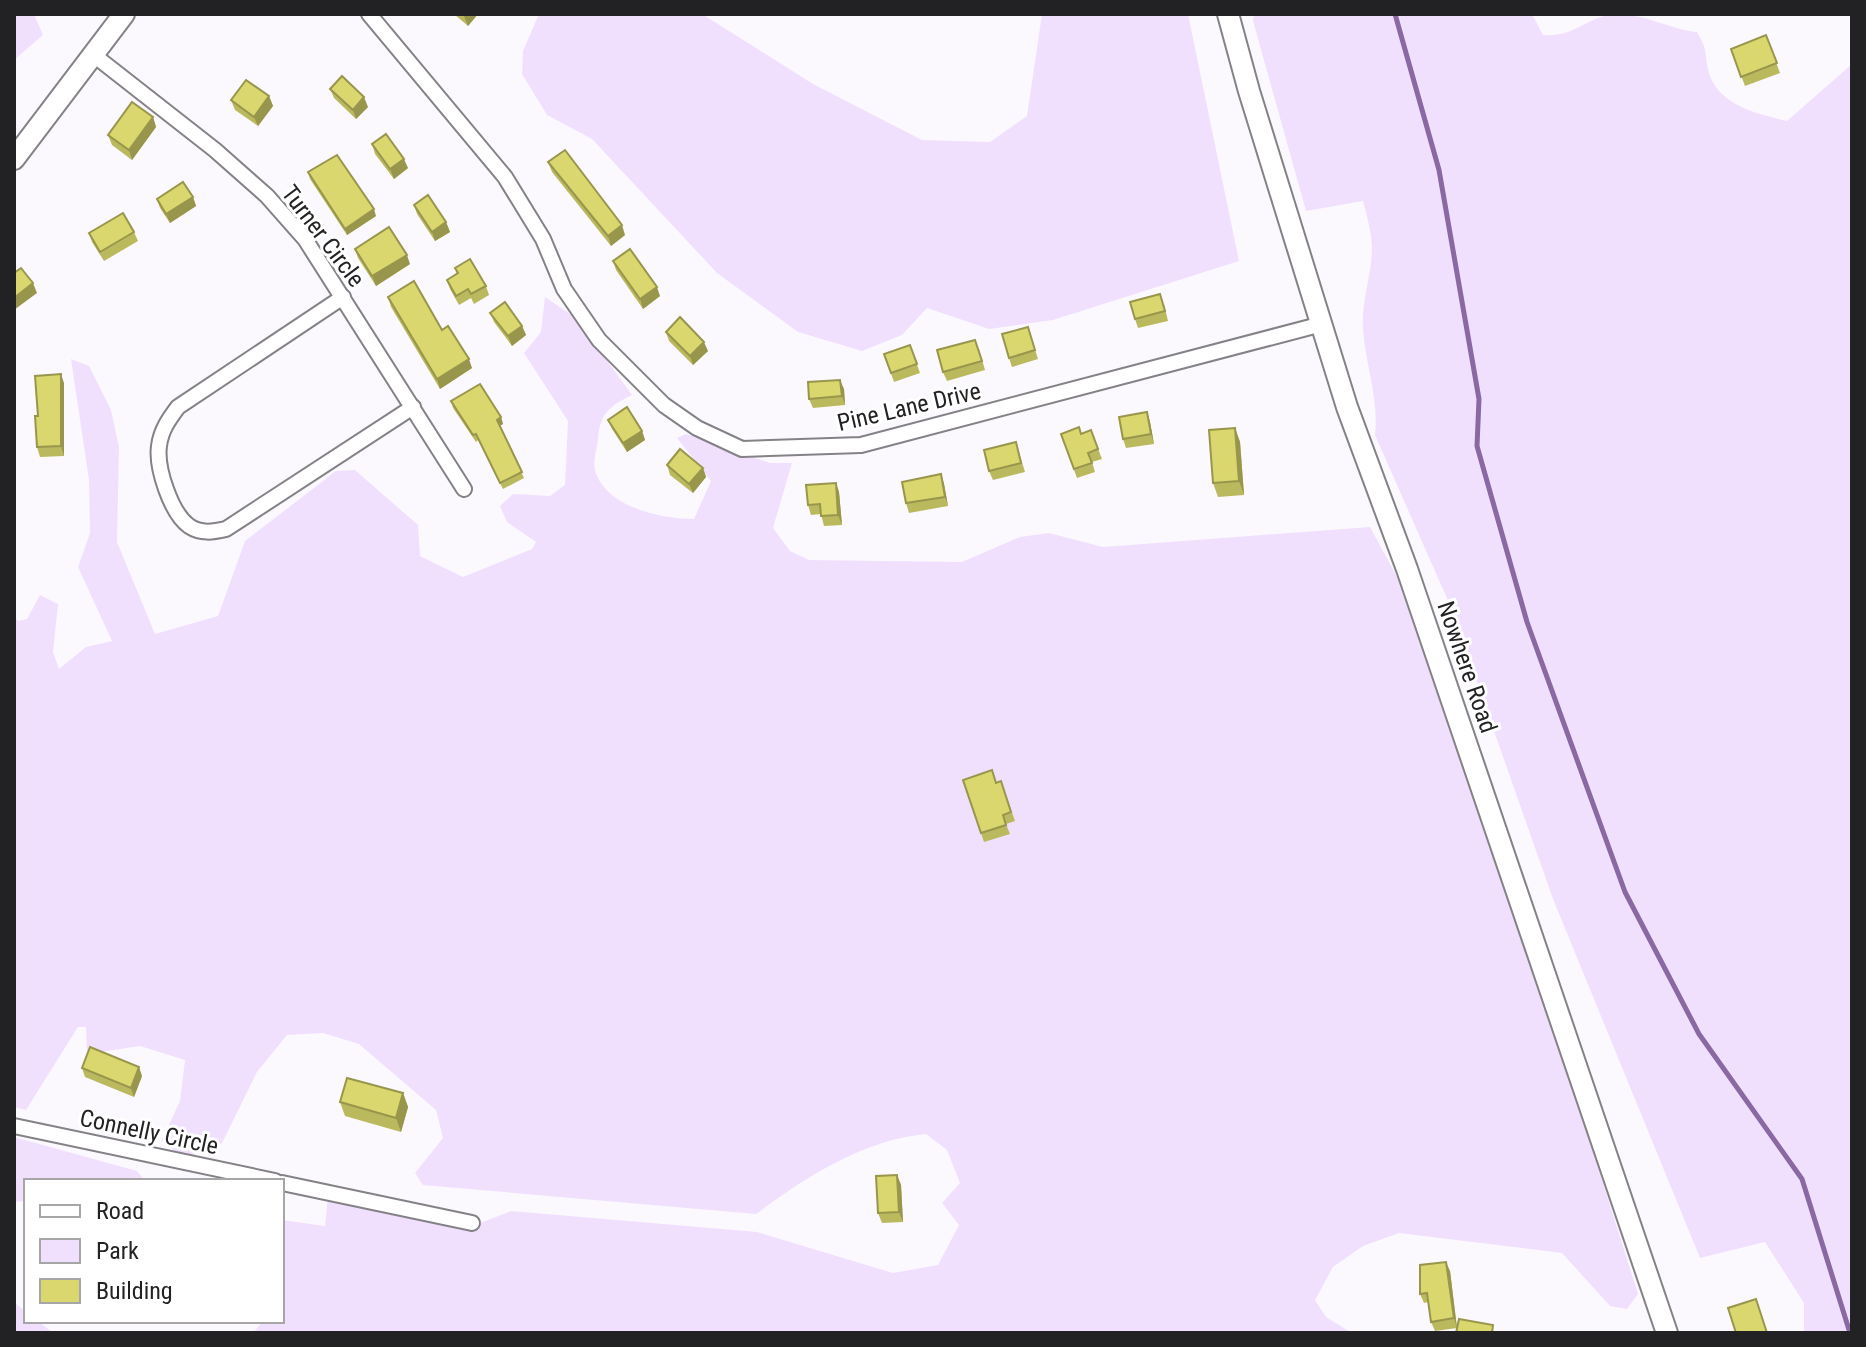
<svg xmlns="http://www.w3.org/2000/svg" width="1866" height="1347" font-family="'Roboto Condensed',sans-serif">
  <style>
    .green { fill: #f0e0fe }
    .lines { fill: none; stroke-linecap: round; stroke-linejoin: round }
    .stream { stroke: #8a68a2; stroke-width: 5 }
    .street-casing { stroke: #858287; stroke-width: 18 }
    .secondary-casing { stroke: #858287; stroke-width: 24 }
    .street { stroke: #fff; stroke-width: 14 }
    .secondary { stroke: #fff; stroke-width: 20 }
    .wall { fill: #bbb95e }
    .shaded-wall { fill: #98964c }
    .building { fill: #d9d76d; stroke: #98964c; stroke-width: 2 }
    .labels { text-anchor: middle; stroke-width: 6; stroke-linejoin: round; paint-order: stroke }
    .street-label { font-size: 24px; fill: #222123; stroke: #fff }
  </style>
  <rect width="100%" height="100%" fill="#fcf9fe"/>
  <!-- green -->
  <g class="green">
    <path d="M14 14H34L43 35 14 60Z"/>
    <path d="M539 14H702L813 84 922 140 990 142 1027 116 1042 14H1188L1239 261 1053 320 989 329 927 308 902 335 862 351 798 332 717 273 592 139 547 115 522 74 523 51Z"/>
    <path d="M1254 14H1532L1543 35C1574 37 1583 20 1609 15 1638 10 1668 29 1697 32 1709 52 1704 54 1709 73 1719 106 1759 114 1787 121L1852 64V1333H1804V1303L1765 1242 1700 1258 1553 899 1449 603 1375 435C1379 400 1366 366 1363 330 1361 303 1371 277 1372 250 1372 233 1367 217 1363 201L1306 211 1253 21Z"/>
    <path d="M545 297 576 318 632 395C610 406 600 413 598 439 597 448 593 461 595 470 605 507 661 519 694 519L711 481 677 438 686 434 770 463H792L773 528 790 551 809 560 962 562 1020 537 1049 533 1103 547 1370 527 1408 597 1513 898 1638 1294 1627 1309 1610 1306 1562 1253 1399 1233 1363 1246 1333 1267 1315 1300 1326 1317 1352 1333H253L263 1321H282V1220L325 1226 328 1197 462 1230 511 1211 757 1232 893 1273 938 1265 959 1225 942 1203 960 1183 947 1150 926 1134C863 1140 806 1177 756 1214L423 1185 415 1173 443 1138 436 1110 359 1044 323 1033 287 1035 257 1072 222 1143 182 1158 162 1140 180 1101 185 1060 140 1046 87 1054 86 1027H78L26 1110 14 1107V616L18 621 27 619 40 595 58 604 53 652 59 669 86 647 112 641 78 567 90 533 89 480 71 359 89 366 111 410 119 447 117 542 155 634 218 616 245 541 336 471 355 470 418 525 420 556 463 577 532 549 536 542 507 522 500 506 513 494 550 496 565 485 568 421 524 353 541 332Z"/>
    <path d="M14 1137 137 1171 145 1181H26V1201L14 1202Z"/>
    <path d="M14 1302 26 1312V1321H38L53 1333H14Z"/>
  </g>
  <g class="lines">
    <!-- stream -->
    <path class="stream" d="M1395 14 1439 170 1479 399 1477 446 1527 622 1625 892 1699 1034 1802 1179 1850 1333"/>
    <defs>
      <g id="street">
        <path d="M369 14 505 177 543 239 564 289 599 340 664 405 697 428 742 449 861 445 1322 324"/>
        <path d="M95 56 215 150 267 196 305 239 464 489"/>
        <path d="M343 297 178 407C169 419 161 430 159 446 156 468 171 513 189 526 201 534 213 532 226 529L413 407"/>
        <path d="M14 1126 275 1181"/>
        <path d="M282 1183 472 1223"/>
      </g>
      <g id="secondary">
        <path d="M1228 14 1249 91 1347 407 1407 569 1667 1333"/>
        <path d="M14 159 124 14"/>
      </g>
    </defs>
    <!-- street casing -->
    <use href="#street" class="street-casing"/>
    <!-- secondary casing -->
    <use href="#secondary" class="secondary-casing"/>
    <!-- street -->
    <use href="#street" class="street"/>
    <!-- secondary -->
    <use href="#secondary" class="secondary"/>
  </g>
  <!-- wall -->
  <g class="wall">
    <path d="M454 14H478L468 26Z"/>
    <path d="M1766 35 1780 73 1745 86 1731 49Z"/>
    <path d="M330 89 368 107 356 119 334 98Z"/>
    <path d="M269 96 273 106 258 126 235 110 231 100Z"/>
    <path d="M153 117 156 127 132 160 112 145 108 135Z"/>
    <path d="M372 144 408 168 394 179 375 154Z"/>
    <path d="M548 162 625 235 611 246 552 172Z"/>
    <path d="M308 172 376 216 347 235 310 179Z"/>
    <path d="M193 197 196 206 170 223 160 208 157 199Z"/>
    <path d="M414 205 446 222 450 232 435 241 417 214Z"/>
    <path d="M134 232 138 241 104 261 92 242 89 233Z"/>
    <path d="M355 249 410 264 376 286 358 258Z"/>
    <path d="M613 261 660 296 643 309 616 270Z"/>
    <path d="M455 268 486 286 489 295 474 304 471 298 459 305 450 289 447 280 457 274Z"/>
    <path d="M388 297 442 330 472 368 440 389 391 307Z"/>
    <path d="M1164 304 1168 321 1138 328 1135 319Z"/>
    <path d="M490 313 522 326 526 335 512 346 494 322Z"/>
    <path d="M1028 327 1038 359 1012 367 1009 358Z"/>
    <path d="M666 332 708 351 693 365 669 341Z"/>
    <path d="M910 345 920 373 894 382 884 354Z"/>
    <path d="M979 349 985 370 947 381 943 372Z"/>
    <path d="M64 383V456L40 457 37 447 38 416Z"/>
    <path d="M844 389 845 405 813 408 809 399Z"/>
    <path d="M451 401 501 417 503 424 500 426 524 478 503 489 478 440 476 442 453 408Z"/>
    <path d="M1147 412 1150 422 1154 444 1126 448 1123 439Z"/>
    <path d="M608 420 642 431 645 440 627 452 612 429Z"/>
    <path d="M1235 428 1240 442 1244 495 1218 497 1213 483Z"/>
    <path d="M1091 430 1102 459 1092 462 1095 472 1077 478 1061 434H1081Z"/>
    <path d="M1016 442 1025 472 993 480 989 471Z"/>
    <path d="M667 465 703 468 706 477 693 493 670 475Z"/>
    <path d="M941 474 944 484 948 506 909 513 906 503Z"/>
    <path d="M836 483 839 492 842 525 824 526 821 514 811 515 808 505Z"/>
    <path d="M963 780 996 783 1001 781 1015 821 1006 824 1010 834 984 842Z"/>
    <path d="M82 1068 142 1076 134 1097 85 1077Z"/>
    <path d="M403 1093 408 1107 401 1132 345 1116 340 1102Z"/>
    <path d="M897 1175 901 1185 903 1222 882 1223 878 1213Z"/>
    <path d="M1450 1271 1457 1328 1435 1331 1431 1322 1428 1302 1424 1303 1420 1294Z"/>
  </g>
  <!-- shaded-wall -->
  <g class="shaded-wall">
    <path d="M466 14H478L468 26 464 16Z"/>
    <path d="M269 96 273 106 258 126 254 117Z"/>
    <path d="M364 97 368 107 356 119 353 110Z"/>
    <path d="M153 117 156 127 132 160 129 150Z"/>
    <path d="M404 159 408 168 394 179 390 169Z"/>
    <path d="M193 197 196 206 170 223 166 214Z"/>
    <path d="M374 209 376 216 347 235 345 229Z"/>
    <path d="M446 222 450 232 435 241 432 232Z"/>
    <path d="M622 225 625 235 611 246 608 236Z"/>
    <path d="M407 255 410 264 376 286 372 276Z"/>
    <path d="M33 283 37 293 14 310V298Z"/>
    <path d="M657 287 660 296 643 309 640 299Z"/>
    <path d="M522 326 526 335 512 346 508 336Z"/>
    <path d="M704 342 708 351 693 365 690 356Z"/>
    <path d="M469 359 472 368 440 389 437 379Z"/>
    <path d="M61 374 64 383V456L61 446Z"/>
    <path d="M840 380 844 389 845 405 842 396Z"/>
    <path d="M1147 412 1150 422 1154 444 1151 434Z"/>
    <path d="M501 417 503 424 499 426 497 420Z"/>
    <path d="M1235 428 1240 442 1244 495 1239 481Z"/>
    <path d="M642 431 645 440 627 452 623 443Z"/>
    <path d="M703 468 706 477 693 493 689 484Z"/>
    <path d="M941 474 944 484 948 506 945 497Z"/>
    <path d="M836 483 839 492 842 525 838 515Z"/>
    <path d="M139 1067 142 1076 134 1097 131 1088Z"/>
    <path d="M403 1093 408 1107 401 1132 396 1118Z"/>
    <path d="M897 1175 901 1185 903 1222 899 1212Z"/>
    <path d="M1446 1262 1450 1271 1457 1328 1454 1318Z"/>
  </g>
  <!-- building -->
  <g class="building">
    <path d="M1766 35 1777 63 1741 77 1731 49Z"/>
    <path d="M342 76 364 97 353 110 330 89Z"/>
    <path d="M246 80 269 96 254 117 231 100Z"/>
    <path d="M132 102 153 117 129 150 108 135Z"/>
    <path d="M386 134 404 159 390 169 372 144Z"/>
    <path d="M565 150 622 225 608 236 548 162Z"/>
    <path d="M337 155 374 209 345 229 308 172Z"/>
    <path d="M183 182 193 197 166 214 157 199Z"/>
    <path d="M428 195 446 222 432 232 414 205Z"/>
    <path d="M123 213 134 232 100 252 89 233Z"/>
    <path d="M389 227 407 255 372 276 355 249Z"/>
    <path d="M630 249 657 287 640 299 613 261Z"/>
    <path d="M470 259 486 286 471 294 468 289 456 296 447 280 458 273 455 268Z"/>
    <path d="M21 268 33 283 14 298V273Z"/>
    <path d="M414 281 442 330 448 326 469 359 437 379 388 297Z"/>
    <path d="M1160 294 1165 311 1135 319 1130 302Z"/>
    <path d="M505 302 522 326 508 336 490 313Z"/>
    <path d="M680 317 704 342 690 356 666 332Z"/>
    <path d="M1028 327 1035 350 1009 358 1002 334Z"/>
    <path d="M975 340 982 361 943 372 937 350Z"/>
    <path d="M910 345 917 364 891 373 884 354Z"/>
    <path d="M61 374V446L37 447 35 416H38L35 376Z"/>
    <path d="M840 380 842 396 809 399 808 382Z"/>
    <path d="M480 384 501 417 497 420 522 472 500 483 476 434 473 435 451 401Z"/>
    <path d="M627 407 642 431 623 443 608 420Z"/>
    <path d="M1147 412 1151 434 1123 439 1119 417Z"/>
    <path d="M1079 427 1081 434 1091 430 1098 449 1088 453 1092 463 1074 469 1061 434Z"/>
    <path d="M1235 428 1239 481 1213 483 1209 430Z"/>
    <path d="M1016 442 1021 463 989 471 984 450Z"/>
    <path d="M680 449 703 468 689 484 667 465Z"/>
    <path d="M941 474 945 497 906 503 902 482Z"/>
    <path d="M836 483 838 515 821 516 820 504 808 505 806 485Z"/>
    <path d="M992 770 996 783 1001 781 1011 812 1003 815 1006 825 981 833 963 780Z"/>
    <path d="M90 1047 139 1067 131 1088 82 1068Z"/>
    <path d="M347 1078 403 1093 396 1118 340 1102Z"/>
    <path d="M897 1175 899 1212 878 1213 876 1176Z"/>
    <path d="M1446 1262 1454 1318 1431 1322 1427 1293 1420 1294V1265Z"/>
    <path d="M1756 1299 1767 1333H1736L1728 1308Z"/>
    <path d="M1459 1319 1493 1325 1492 1333H1456Z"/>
  </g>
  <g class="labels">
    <!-- street labels -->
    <g class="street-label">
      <text transform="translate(323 236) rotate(53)" y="8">Turner Circle</text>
      <text transform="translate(909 407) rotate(-13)" y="8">Pine Lane Drive</text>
      <text transform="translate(1467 667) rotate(71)" y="8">Nowhere Road</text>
      <text transform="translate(149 1132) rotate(12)" y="8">Connelly Circle</text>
    </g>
  </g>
  <!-- border -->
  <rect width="1866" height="1347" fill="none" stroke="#222123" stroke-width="32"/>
  <!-- legend -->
  <rect x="24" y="1179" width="260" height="144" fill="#ffffff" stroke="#a7a6a7" stroke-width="2"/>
  <rect x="40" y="1205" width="40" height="12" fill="#ffffff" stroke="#a7a6a7" stroke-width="2"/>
  <text x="96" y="1219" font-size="24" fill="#222123">Road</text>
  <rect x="40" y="1239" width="40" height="24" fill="#f0e0fe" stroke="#a7a6a7" stroke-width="2"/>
  <text x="96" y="1259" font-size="24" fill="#222123">Park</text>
  <rect x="40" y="1279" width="40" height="24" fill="#d9d76d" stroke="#a7a6a7" stroke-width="2"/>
  <text x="96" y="1299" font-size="24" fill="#222123">Building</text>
</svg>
